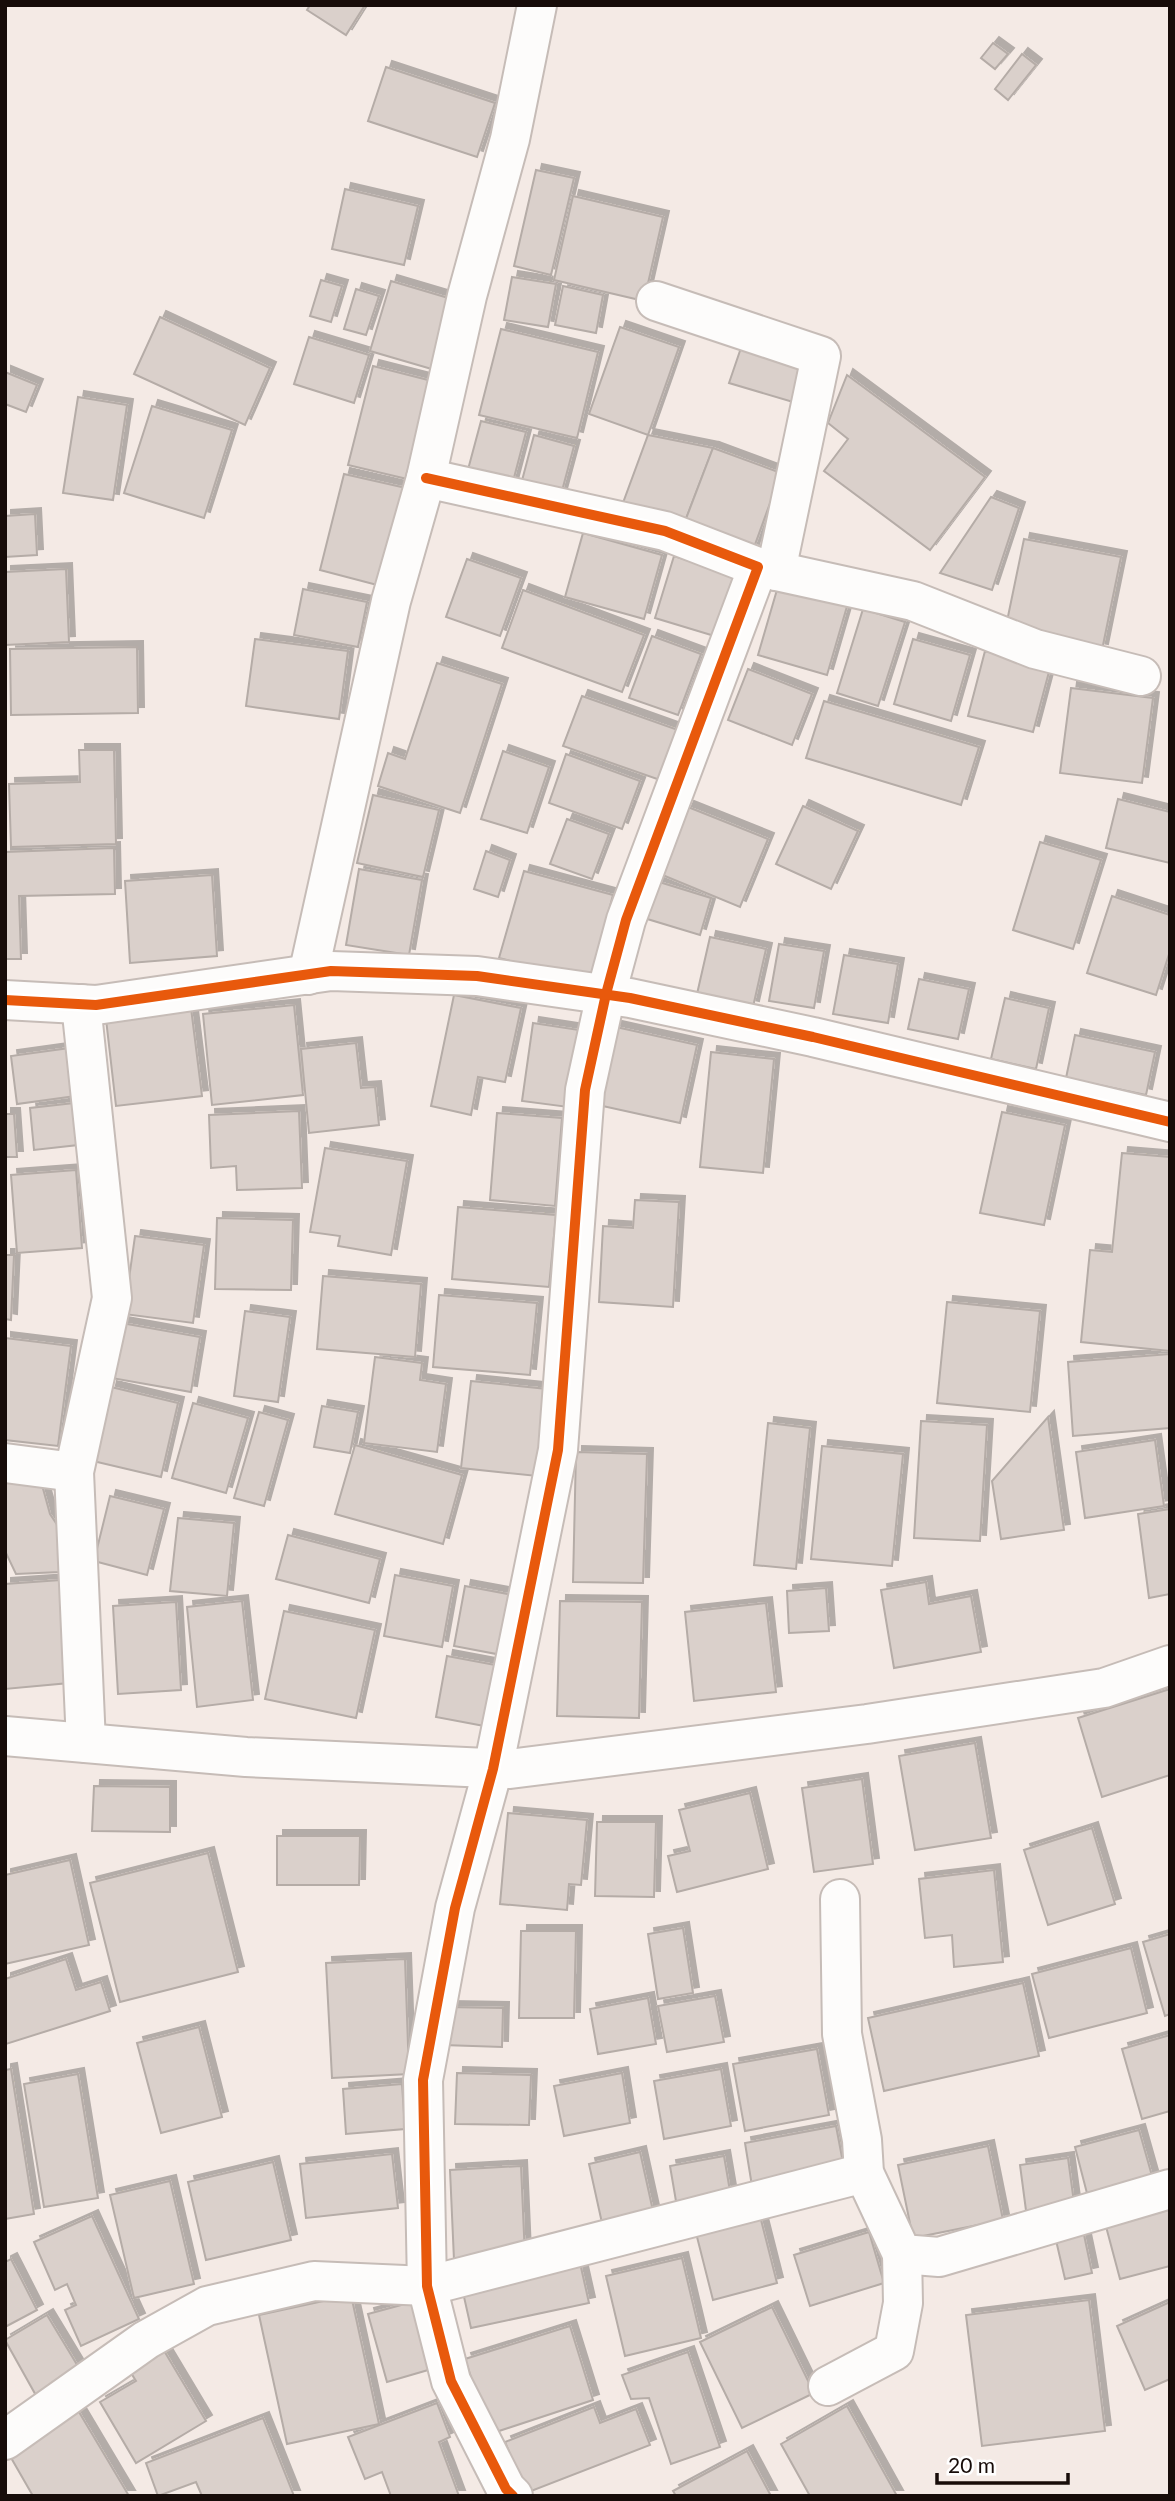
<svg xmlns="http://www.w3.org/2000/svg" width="1175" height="2501" font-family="Lato,sans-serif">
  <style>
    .building { fill: #dad0cb; stroke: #b5aca7; stroke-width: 2; filter: url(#shadow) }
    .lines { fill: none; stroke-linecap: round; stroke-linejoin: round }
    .minor-casing { stroke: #c6bcb7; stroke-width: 42 }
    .minor { stroke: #fdfcfb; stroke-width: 38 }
    .cycleway-casing { stroke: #fff; stroke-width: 15 }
    .cycleway { stroke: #e8590c; stroke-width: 10 }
  </style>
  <defs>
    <filter id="shadow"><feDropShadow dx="6" dy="-6" stdDeviation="0" flood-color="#0004"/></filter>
  </defs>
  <rect width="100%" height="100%" fill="#f4eae5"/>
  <!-- building -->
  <g class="building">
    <path d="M310 5H365L346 35 307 10Z"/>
    <path d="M993 43 1008 54 995 69 981 58Z"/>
    <path d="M1022 54 1036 65 1008 100 995 89Z"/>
    <path d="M386 67 495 103 477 157 368 121Z"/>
    <path d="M536 170 574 178 551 275 514 266Z"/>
    <path d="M345 189 418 206 404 265 332 249Z"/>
    <path d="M573 196 663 217 644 301 554 280Z"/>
    <path d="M512 277 556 284 548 327 504 320Z"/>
    <path d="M321 280 342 286 331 322 310 316Z"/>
    <path d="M391 281 455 300 435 370 370 351Z"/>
    <path d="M563 286 603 295 596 333 555 325Z"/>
    <path d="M356 289 379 296 366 335 344 329Z"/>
    <path d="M160 317 270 368 245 425 134 374Z"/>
    <path d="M620 327 679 347 648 435 589 414Z"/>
    <path d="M501 329 598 352 577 438 479 415Z"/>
    <path d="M309 337 369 355 354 403 294 384Z"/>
    <path d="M743 342 805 362 793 402 729 383Z"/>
    <path d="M373 366 432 381 407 479 348 465Z"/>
    <path d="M5 372 37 385 26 412 5 404Z"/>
    <path d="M847 375 985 477 930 550 824 471 848 439 828 423Z"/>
    <path d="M78 397 127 405 113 500 63 493Z"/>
    <path d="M152 406 232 430 204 518 124 493Z"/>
    <path d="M481 421 526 432 511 489 466 477Z"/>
    <path d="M534 435 574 446 559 502 519 492Z"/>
    <path d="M648 435 713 448 684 524 620 511Z"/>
    <path d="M713 448 781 473 753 550 684 524Z"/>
    <path d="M344 474 406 488 381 586 320 570Z"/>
    <path d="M991 497 1019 508 992 590 940 573Z"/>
    <path d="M35 514 37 555 5 557V516Z"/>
    <path d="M583 533 662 555 644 619 565 597Z"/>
    <path d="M1024 539 1121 557 1102 650 1005 631Z"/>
    <path d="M674 556 740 577 721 638 655 618Z"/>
    <path d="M467 559 521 578 500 636 446 617Z"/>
    <path d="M66 569 69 642 5 645V572Z"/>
    <path d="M781 576 850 596 827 675 758 655Z"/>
    <path d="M303 589 367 602 358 647 294 635Z"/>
    <path d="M523 590 644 635 622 692 502 648Z"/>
    <path d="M863 609 905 622 878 706 837 693Z"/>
    <path d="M652 636 701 654 678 715 629 698Z"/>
    <path d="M255 639 348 651 339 719 246 706Z"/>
    <path d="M913 639 970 655 951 721 894 704Z"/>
    <path d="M137 647 138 713 11 715 10 649Z"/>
    <path d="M985 651 1050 668 1033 732 968 716Z"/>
    <path d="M437 663 502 684 460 813 378 786 388 753 405 759Z"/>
    <path d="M748 669 812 694 792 745 728 720Z"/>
    <path d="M1071 688 1153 698 1142 783 1060 773Z"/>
    <path d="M582 696 678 730 660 780 563 746Z"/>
    <path d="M824 701 979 747 961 805 806 758Z"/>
    <path d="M79 750H114L116 844 11 847 9 784 80 782Z"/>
    <path d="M503 751 549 767 527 833 481 819Z"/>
    <path d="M566 754 640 781 622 829 549 803Z"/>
    <path d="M373 795 439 810 423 877 357 863Z"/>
    <path d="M1118 799 1170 812V863L1106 848Z"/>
    <path d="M803 806 858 831 831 889 776 864Z"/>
    <path d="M688 807 768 839 740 907 660 874Z"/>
    <path d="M567 819 609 834 592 879 550 864Z"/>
    <path d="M1040 842 1101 860 1073 949 1013 930Z"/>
    <path d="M114 848 115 894 19 896 21 959H5V852Z"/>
    <path d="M486 851 510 860 498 897 474 889Z"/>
    <path d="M359 869 422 880 409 955 346 945Z"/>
    <path d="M524 871 613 895 590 982 499 958Z"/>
    <path d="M212 875 217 956 130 963 125 881Z"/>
    <path d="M656 881 711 898 700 935 644 918Z"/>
    <path d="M1112 896 1170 915V951L1156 995 1087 973Z"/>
    <path d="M710 937 766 949 753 1007 697 994Z"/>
    <path d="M779 944 824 951 814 1008 769 1001Z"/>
    <path d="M844 955 898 964 888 1023 833 1014Z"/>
    <path d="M919 979 969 989 958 1039 908 1029Z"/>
    <path d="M454 995 521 1008 505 1082 478 1077 471 1115 431 1106Z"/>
    <path d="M1005 998 1049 1008 1036 1069 991 1059Z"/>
    <path d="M294 1005 303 1095 212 1105 203 1014Z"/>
    <path d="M191 1008 202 1096 116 1106 106 1019Z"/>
    <path d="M533 1023 579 1030 568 1107 522 1101Z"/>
    <path d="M616 1027 697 1045 680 1123 598 1105Z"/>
    <path d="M1075 1035 1155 1052 1146 1095 1066 1078Z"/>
    <path d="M356 1043 361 1088 375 1087 379 1125 309 1133 301 1049Z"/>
    <path d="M77 1047 83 1095 17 1104 11 1056Z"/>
    <path d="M711 1052 774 1059 763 1173 700 1167Z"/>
    <path d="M83 1102 87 1144 34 1150 30 1108Z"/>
    <path d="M299 1111 302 1188 237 1190 236 1166 211 1168 209 1115Z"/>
    <path d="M1002 1112 1065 1125 1044 1225 980 1213Z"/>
    <path d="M497 1113 562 1118 555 1206 490 1200Z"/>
    <path d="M5 1114H14L17 1157H5Z"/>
    <path d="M325 1148 407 1161 391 1255 338 1246 340 1236 310 1232Z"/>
    <path d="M1122 1153 1170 1157V1351L1081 1342 1090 1250 1112 1252Z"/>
    <path d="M76 1170 82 1248 17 1253 11 1175Z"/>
    <path d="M635 1200 679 1202 673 1307 599 1302 603 1226 633 1228Z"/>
    <path d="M458 1207 556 1215 549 1287 452 1279Z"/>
    <path d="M217 1218 293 1220 291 1290 215 1289Z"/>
    <path d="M135 1236 204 1245 193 1323 124 1314Z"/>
    <path d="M5 1255H14L11 1320 5 1319Z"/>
    <path d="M323 1276 421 1284 415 1357 317 1349Z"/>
    <path d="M439 1295 537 1303 530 1375 433 1367Z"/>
    <path d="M947 1302 1040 1311 1030 1412 937 1403Z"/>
    <path d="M245 1311 290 1317 278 1402 234 1396Z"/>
    <path d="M116 1322 200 1337 191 1392 106 1377Z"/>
    <path d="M5 1338 71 1346 58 1446 5 1440Z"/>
    <path d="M1170 1354V1428L1073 1436 1068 1362Z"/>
    <path d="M375 1357 422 1363 420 1380 446 1384 437 1452 364 1443Z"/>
    <path d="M471 1381 547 1389 537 1476 461 1468Z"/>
    <path d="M111 1387 178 1403 161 1477 93 1461Z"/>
    <path d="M193 1403 248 1418 226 1493 172 1478Z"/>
    <path d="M322 1406 358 1412 350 1453 314 1447Z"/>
    <path d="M259 1412 288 1420 264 1506 234 1498Z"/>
    <path d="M1048 1417 1064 1530 1001 1539 992 1481Z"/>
    <path d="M921 1421 987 1425 980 1541 914 1538Z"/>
    <path d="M768 1423 810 1428 796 1569 754 1565Z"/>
    <path d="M1155 1440 1164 1506 1085 1518 1076 1452Z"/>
    <path d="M355 1445 462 1475 443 1544 335 1514Z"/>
    <path d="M822 1446 903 1454 892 1566 811 1559Z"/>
    <path d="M576 1452 647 1454 643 1583 573 1582Z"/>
    <path d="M5 1473 42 1485 50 1514 66 1538 60 1572 16 1574 5 1551Z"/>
    <path d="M110 1496 164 1509 147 1575 94 1561Z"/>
    <path d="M1170 1509V1594L1149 1598 1138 1514Z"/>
    <path d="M178 1518 234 1523 227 1596 170 1591Z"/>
    <path d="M288 1535 380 1559 369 1603 276 1579Z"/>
    <path d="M395 1575 453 1586 442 1647 384 1636Z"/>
    <path d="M61 1580 69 1683 5 1689V1584Z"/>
    <path d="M926 1582 929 1604 971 1596 981 1652 894 1668 881 1590Z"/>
    <path d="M465 1586 524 1597 512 1657 454 1646Z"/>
    <path d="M826 1588 829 1631 789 1633 787 1591Z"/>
    <path d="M242 1601 253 1700 197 1707 187 1607Z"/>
    <path d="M560 1601 642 1602 639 1718 557 1716Z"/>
    <path d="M176 1602 181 1690 118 1694 113 1606Z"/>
    <path d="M766 1603 776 1692 694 1701 685 1612Z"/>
    <path d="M284 1611 375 1630 356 1718 265 1699Z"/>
    <path d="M447 1656 506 1667 495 1728 436 1717Z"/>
    <path d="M1170 1689V1775L1102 1797 1078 1718Z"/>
    <path d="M975 1743 991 1838 915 1850 899 1756Z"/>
    <path d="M862 1779 873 1864 814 1872 802 1788Z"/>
    <path d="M94 1786 170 1787V1832L92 1831Z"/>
    <path d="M750 1793 768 1869 677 1892 668 1856 690 1851 679 1810Z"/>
    <path d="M508 1813 587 1820 581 1885 569 1884 567 1910 500 1904Z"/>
    <path d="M597 1822H656L654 1897 595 1896Z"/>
    <path d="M1092 1828 1115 1904 1048 1925 1024 1850Z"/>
    <path d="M277 1836H360L359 1885H277Z"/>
    <path d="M208 1853 238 1972 120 2002 90 1883Z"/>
    <path d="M70 1860 89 1945 5 1964V1875Z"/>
    <path d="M994 1870 1003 1962 954 1967 952 1935 925 1938 919 1879Z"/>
    <path d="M683 1928 693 1993 658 1999 648 1934Z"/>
    <path d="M521 1931H576L574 2018H519Z"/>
    <path d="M1170 1934V2014L1165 2016 1143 1942Z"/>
    <path d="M1131 1948 1147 2013 1049 2038 1032 1974Z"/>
    <path d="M66 1959 76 1990 101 1982 110 2011 6 2044 5 1979Z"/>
    <path d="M405 1959 409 2074 332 2078 326 1963Z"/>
    <path d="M1023 1983 1039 2056 884 2091 868 2018Z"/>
    <path d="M715 1996 724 2042 667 2052 658 2006Z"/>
    <path d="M648 1998 656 2044 598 2054 590 2009Z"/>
    <path d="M445 2007 503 2008 502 2047 443 2045Z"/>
    <path d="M199 2027 222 2117 161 2133 137 2043Z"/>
    <path d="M1170 2035V2111L1142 2119 1122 2049Z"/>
    <path d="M817 2049 829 2115 745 2131 733 2064Z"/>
    <path d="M11 2069 34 2214 5 2219V2070Z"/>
    <path d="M721 2069 731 2126 664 2139 654 2081Z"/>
    <path d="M457 2073 531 2075 529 2125 455 2124Z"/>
    <path d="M622 2073 630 2123 564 2136 554 2086Z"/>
    <path d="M78 2074 98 2198 44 2207 24 2084Z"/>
    <path d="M402 2084 405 2129 346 2134 343 2089Z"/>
    <path d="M836 2126 844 2168 752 2186 745 2143Z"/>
    <path d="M1139 2130 1154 2183 1089 2201 1075 2147Z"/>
    <path d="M988 2146 1003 2220 913 2238 898 2165Z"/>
    <path d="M640 2152 653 2211 602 2223 589 2164Z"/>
    <path d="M392 2154 398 2208 306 2218 300 2164Z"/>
    <path d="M724 2156 731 2197 677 2207 670 2166Z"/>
    <path d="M1068 2158 1075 2210 1027 2218 1020 2165Z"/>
    <path d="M273 2162 291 2240 206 2260 188 2182Z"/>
    <path d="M521 2166 525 2257 454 2260 450 2170Z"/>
    <path d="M170 2181 194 2284 134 2298 110 2195Z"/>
    <path d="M1170 2201V2266L1120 2279 1104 2219Z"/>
    <path d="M759 2212 777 2283 713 2300 695 2229Z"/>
    <path d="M92 2216 139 2319 81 2346 65 2310 76 2305 67 2284 55 2290 34 2242Z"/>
    <path d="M1083 2230 1092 2273 1065 2279 1055 2236Z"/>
    <path d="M869 2232 884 2283 810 2306 794 2255Z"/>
    <path d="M578 2254 589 2303 471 2328 460 2279Z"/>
    <path d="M682 2258 701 2338 625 2356 606 2276Z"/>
    <path d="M11 2259 37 2310 5 2327V2262Z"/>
    <path d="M351 2295 379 2424 287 2444 259 2315Z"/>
    <path d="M1089 2300 1105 2431 982 2446 966 2315Z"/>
    <path d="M416 2301 435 2368 387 2382 368 2314Z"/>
    <path d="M1170 2302V2379L1145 2390 1117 2326Z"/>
    <path d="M772 2307 814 2393 742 2428 700 2342Z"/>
    <path d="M47 2315 82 2373 38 2399 5 2340Z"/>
    <path d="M570 2326 593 2400 490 2434 465 2359Z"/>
    <path d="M160 2344 206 2421 136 2463 100 2402 136 2381 126 2365Z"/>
    <path d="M688 2352 720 2447 671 2464 649 2398 631 2399 622 2375Z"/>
    <path d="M437 2403 450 2437 439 2442 459 2496H391L382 2472 365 2479 348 2437Z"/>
    <path d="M847 2406 897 2496H810L781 2444Z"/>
    <path d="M76 2407 129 2496H33L6 2449Z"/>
    <path d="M594 2407 600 2423 636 2409 650 2445 526 2493 505 2442Z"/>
    <path d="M263 2418 294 2496H202L196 2482 158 2496 146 2463Z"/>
    <path d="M747 2451 771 2496H676L673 2491Z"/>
  </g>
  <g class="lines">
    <defs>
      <g id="minor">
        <path d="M656 301 821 356 776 571"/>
        <path d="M426 478 665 531 758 567 626 920 606 994 585 1090 558 1450 493 1769 455 1908 423 2080 427 2286 451 2381 506 2489 513 2496"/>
        <path d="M758 567 913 601 1035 649 1141 676"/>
        <path d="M308 975 391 601 426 478 467 296 510 139 537 5"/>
        <path d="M5 1000 96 1005 331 971 477 976 630 998 813 1037 1170 1122"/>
        <path d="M81 1004 112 1298 74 1472 86 1743"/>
        <path d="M5 1463 74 1472"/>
        <path d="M5 1736 246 1757 510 1769 867 1724 1104 1688 1170 1665"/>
        <path d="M840 1899 842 2034 862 2140 864 2173 902 2254 939 2257 1170 2189"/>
        <path d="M828 2386 894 2351 903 2303 902 2254"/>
        <path d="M5 2440 146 2340 207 2306 314 2281 427 2286 864 2173"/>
      </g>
    </defs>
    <!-- minor casing -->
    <use href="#minor" class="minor-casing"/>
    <!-- minor -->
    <use href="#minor" class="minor"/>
    <defs>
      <g id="cycleway">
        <path d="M426 478 665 531 758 567 626 920 606 994 585 1090 558 1450 493 1769 455 1908 423 2080 427 2286 451 2381 506 2489 513 2496"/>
        <path d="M5 1000 96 1005 331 971 477 976 630 998 813 1037 1170 1122"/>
      </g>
    </defs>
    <!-- cycleway casing -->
    <use href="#cycleway" class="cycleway-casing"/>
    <!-- cycleway -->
    <use href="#cycleway" class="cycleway"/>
  </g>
  <!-- border -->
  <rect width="1175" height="2501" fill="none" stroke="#170c09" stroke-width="14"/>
  <!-- scale -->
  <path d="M937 2473v10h131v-10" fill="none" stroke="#170c09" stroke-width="3.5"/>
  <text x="948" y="2473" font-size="21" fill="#170c09" stroke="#ffffff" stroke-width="5" paint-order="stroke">20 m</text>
</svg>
